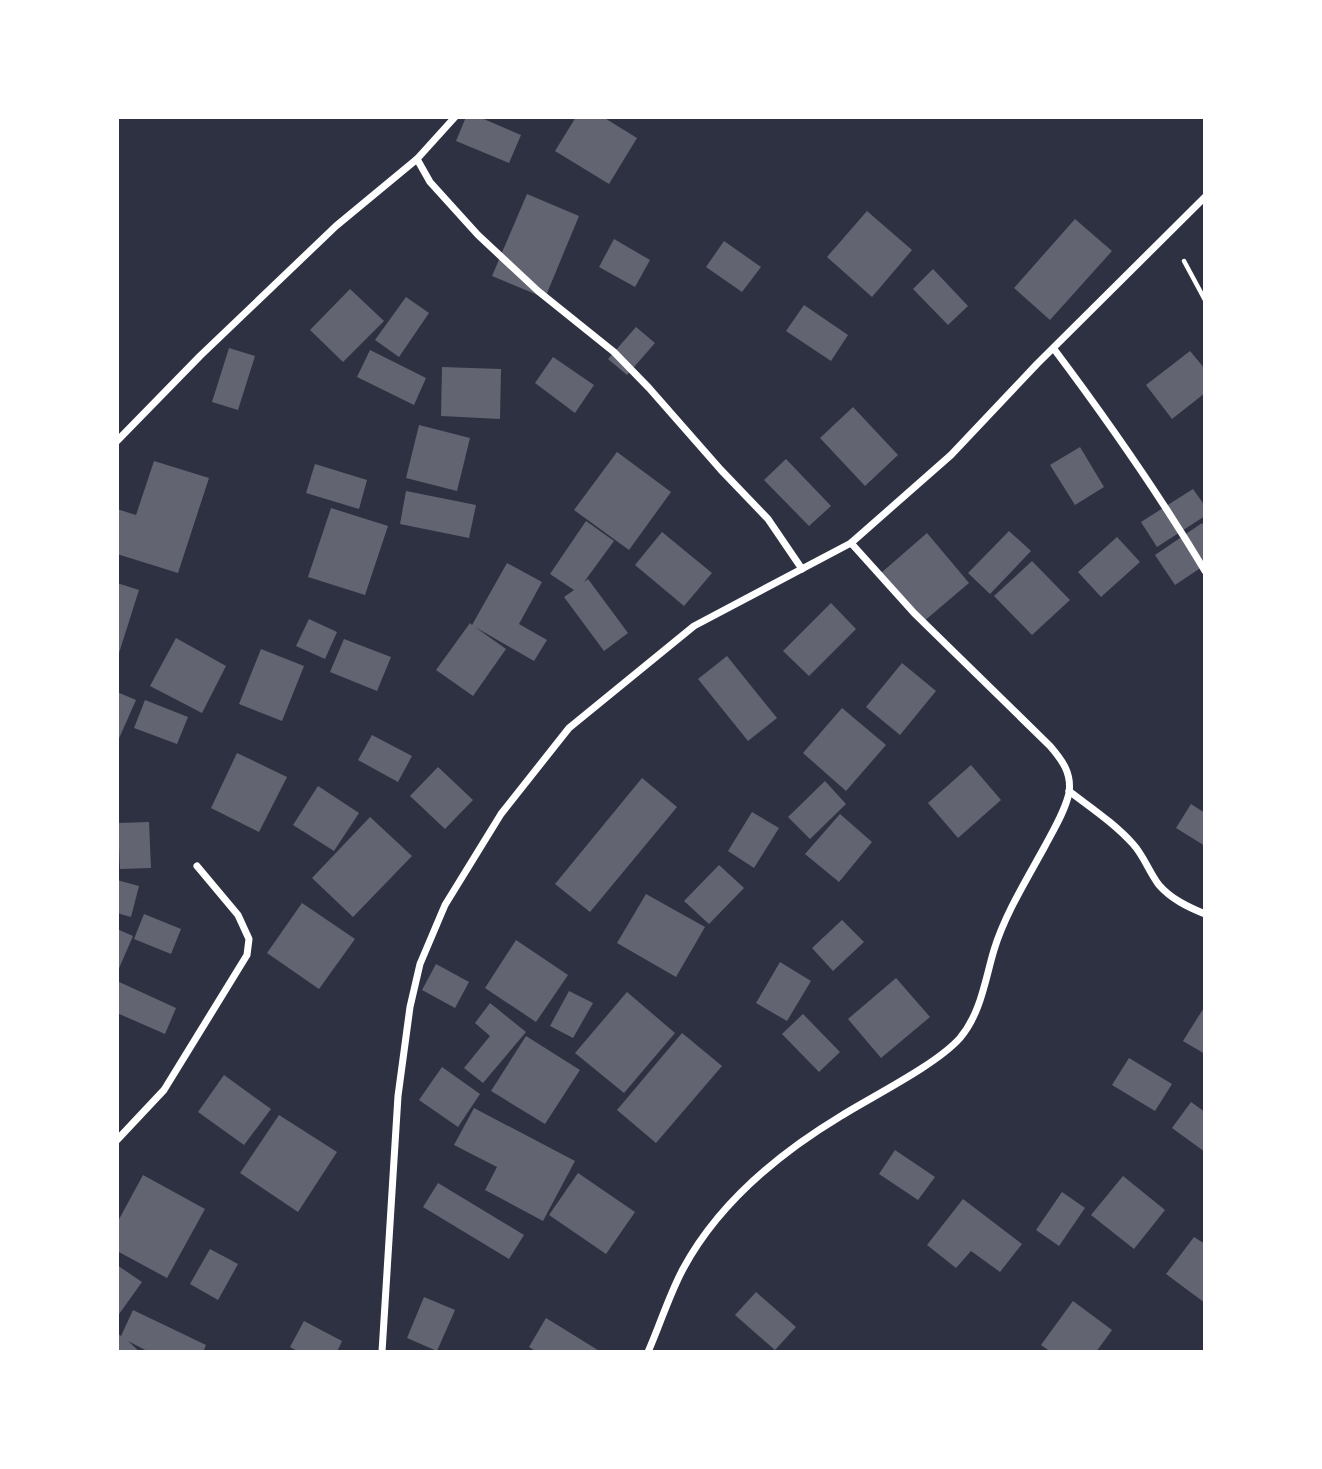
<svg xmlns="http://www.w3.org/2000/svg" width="1322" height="1469" font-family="Cabin,sans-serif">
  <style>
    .building { fill: #626471 }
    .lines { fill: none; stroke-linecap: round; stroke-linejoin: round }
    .path { stroke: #fff; stroke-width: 4.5 }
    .minor { stroke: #fff; stroke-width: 7 }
  </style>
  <rect width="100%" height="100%" fill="#2d3142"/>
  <!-- building -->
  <g class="building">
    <path d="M466 117H479L521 135 509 163 456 141Z"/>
    <path d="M576 117H603L637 138 609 184 555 151Z"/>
    <path d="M527 194 579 216 545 298 492 276Z"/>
    <path d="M867 211 912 250 872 297 827 257Z"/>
    <path d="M1075 219 1112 251 1050 320 1014 288Z"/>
    <path d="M614 239 650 260 635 287 599 267Z"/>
    <path d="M724 241 761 267 742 292 706 267Z"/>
    <path d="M933 269 968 306 948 325 913 289Z"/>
    <path d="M350 289 384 321 343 362 310 330Z"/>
    <path d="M406 297 429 313 399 357 375 340Z"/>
    <path d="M804 305 848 335 831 361 786 331Z"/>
    <path d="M636 327 655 343 627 375 608 359Z"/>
    <path d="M229 348 255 356 238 410 212 402Z"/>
    <path d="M370 350 426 378 414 405 357 377Z"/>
    <path d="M1190 351 1205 369V393L1172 419 1146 385Z"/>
    <path d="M553 357 594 385 575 413 535 383Z"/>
    <path d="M442 367 501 369 500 419 441 416Z"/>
    <path d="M853 407 898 455 865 486 820 438Z"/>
    <path d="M419 425 470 438 457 491 406 478Z"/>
    <path d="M1080 447 1104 487 1075 505 1050 465Z"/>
    <path d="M617 452 671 492 629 550 574 510Z"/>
    <path d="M786 459 831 506 809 526 764 480Z"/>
    <path d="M154 461 209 478 178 573 117 554V509L136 515Z"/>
    <path d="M315 464 367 480 359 509 306 493Z"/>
    <path d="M1193 489 1205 506V516L1157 547 1141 522Z"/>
    <path d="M406 491 476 505 469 538 400 524Z"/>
    <path d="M331 508 388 526 365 595 308 577Z"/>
    <path d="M586 521 614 541 584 582 588 579 628 633 604 651 564 597 574 590 550 574Z"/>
    <path d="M1202 523 1205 528V565L1175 585 1155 555Z"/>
    <path d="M1009 531 1031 551 990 594 968 573Z"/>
    <path d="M662 532 712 573 684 606 635 565Z"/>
    <path d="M927 533 969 583 923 622 881 573Z"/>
    <path d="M1117 537 1140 562 1101 597 1078 572Z"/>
    <path d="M1032 561 1070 600 1032 635 994 596Z"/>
    <path d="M507 563 542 582 519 624 547 640 534 661 475 627 506 649 473 696 436 670 470 623 472 625Z"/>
    <path d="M117 583 139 590 118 656H117Z"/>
    <path d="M831 603 856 629 809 676 783 651Z"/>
    <path d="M309 619 337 632 325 659 296 646Z"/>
    <path d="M176 638 226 666 202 713 150 686Z"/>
    <path d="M344 639 391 657 377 691 330 672Z"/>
    <path d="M261 649 304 666 282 721 239 704Z"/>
    <path d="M727 656 777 718 748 741 698 679Z"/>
    <path d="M902 663 936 691 900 735 866 707Z"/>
    <path d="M117 692 136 700 117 743Z"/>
    <path d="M145 700 188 717 177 744 134 728Z"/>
    <path d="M842 708 886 745 846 791 803 753Z"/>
    <path d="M372 735 412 756 398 782 358 760Z"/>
    <path d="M237 753 287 777 259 832 211 808Z"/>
    <path d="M971 765 1001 800 958 838 928 803Z"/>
    <path d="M438 767 473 800 445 829 410 796Z"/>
    <path d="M642 778 677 807 590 912 555 884Z"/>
    <path d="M825 781 846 804 810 839 788 817Z"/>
    <path d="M318 786 359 813 334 851 293 825Z"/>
    <path d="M1191 804 1205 813V846L1176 828Z"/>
    <path d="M752 812 779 828 754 868 728 851Z"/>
    <path d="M840 814 872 842 839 882 805 854Z"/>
    <path d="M370 817 412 856 353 917 312 878Z"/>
    <path d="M149 822 151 868 120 869 118 823Z"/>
    <path d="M719 865 744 888 709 924 684 901Z"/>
    <path d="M117 880 139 886 131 917 117 913Z"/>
    <path d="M646 894 705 927 676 977 617 943Z"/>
    <path d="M302 903 355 939 319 989 267 953Z"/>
    <path d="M144 914 181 929 171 954 134 939Z"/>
    <path d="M842 920 864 942 833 971 812 948Z"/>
    <path d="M117 929 133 936 117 973Z"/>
    <path d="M516 940 568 975 536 1022 485 988Z"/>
    <path d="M780 962 811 981 787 1021 756 1003Z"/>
    <path d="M436 964 469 982 455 1008 422 990Z"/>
    <path d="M896 978 930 1017 881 1058 848 1019Z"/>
    <path d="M117 981 176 1008 165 1034 117 1013Z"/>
    <path d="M569 991 593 1003 573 1038 550 1026Z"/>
    <path d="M627 992 675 1033 624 1093 575 1053Z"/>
    <path d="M490 1003 526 1032 483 1083 464 1068 490 1036 475 1023Z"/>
    <path d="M1205 1006V1054L1183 1041Z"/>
    <path d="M803 1014 840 1052 819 1072 782 1034Z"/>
    <path d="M682 1033 722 1066 656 1143 617 1110Z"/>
    <path d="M526 1036 580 1070 545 1124 491 1091Z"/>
    <path d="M1129 1058 1172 1084 1155 1111 1112 1085Z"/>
    <path d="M442 1067 480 1094 458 1127 419 1100Z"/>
    <path d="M224 1075 271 1109 244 1145 198 1112Z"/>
    <path d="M1191 1102 1205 1112V1152L1172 1128Z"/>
    <path d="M474 1108 575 1161 543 1221 485 1190 497 1167 454 1145Z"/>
    <path d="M279 1115 337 1152 298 1212 240 1173Z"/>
    <path d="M895 1150 935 1177 918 1200 879 1174Z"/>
    <path d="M578 1173 635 1212 606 1254 549 1215Z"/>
    <path d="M143 1175 205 1209 167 1278 117 1251V1223Z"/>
    <path d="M1123 1176 1165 1210 1134 1249 1091 1215Z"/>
    <path d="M438 1183 524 1235 509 1259 423 1207Z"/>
    <path d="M1062 1192 1085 1208 1059 1246 1036 1230Z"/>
    <path d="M963 1199 1022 1244 1000 1272 971 1251 956 1268 927 1245Z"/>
    <path d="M1194 1237 1205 1244V1303L1166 1274Z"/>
    <path d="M210 1249 238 1264 218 1300 190 1284Z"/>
    <path d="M117 1265 142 1282 117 1317Z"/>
    <path d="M756 1292 796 1327 775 1350 735 1315Z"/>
    <path d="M424 1297 455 1310 437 1351 407 1338Z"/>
    <path d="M1073 1301 1112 1330 1096 1352H1051L1041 1345Z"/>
    <path d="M133 1310 206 1345 203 1352H149L128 1341 140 1352H117V1333L121 1336Z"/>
    <path d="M546 1318 601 1352H537L529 1347Z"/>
    <path d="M304 1321 342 1341 337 1352H299L290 1347Z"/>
  </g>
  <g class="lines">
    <!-- path -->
    <path class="path" d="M1184 261 1205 300"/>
    <!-- minor -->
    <g class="minor">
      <path d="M417 159 430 182 478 235 538 291 614 352 649 388 721 470 768 519 802 569"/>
      <path d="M1054 349C1108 421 1159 494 1205 571"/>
      <path d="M117 441 200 356 336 226 417 159 455 117"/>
      <path d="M1069 791C1091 808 1114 823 1133 844 1144 856 1149 872 1159 885 1171 899 1188 907 1205 914"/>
      <path d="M117 1140 164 1090 247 955 249 939 238 915 197 866"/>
      <path d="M382 1352 398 1096 410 1007 420 964 445 905 501 814 569 728 694 626 851 543 951 455 1037 364 1205 197"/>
      <path d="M648 1352C660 1325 669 1295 683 1269 718 1204 778 1154 841 1116 873 1096 936 1065 960 1038 981 1013 985 980 994 950 1005 914 1027 879 1045 846 1054 829 1065 811 1069 793 1072 773 1062 760 1050 746L914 613 851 543"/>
    </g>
  </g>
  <!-- border -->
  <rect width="1322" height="1469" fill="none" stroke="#ffffff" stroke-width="238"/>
</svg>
